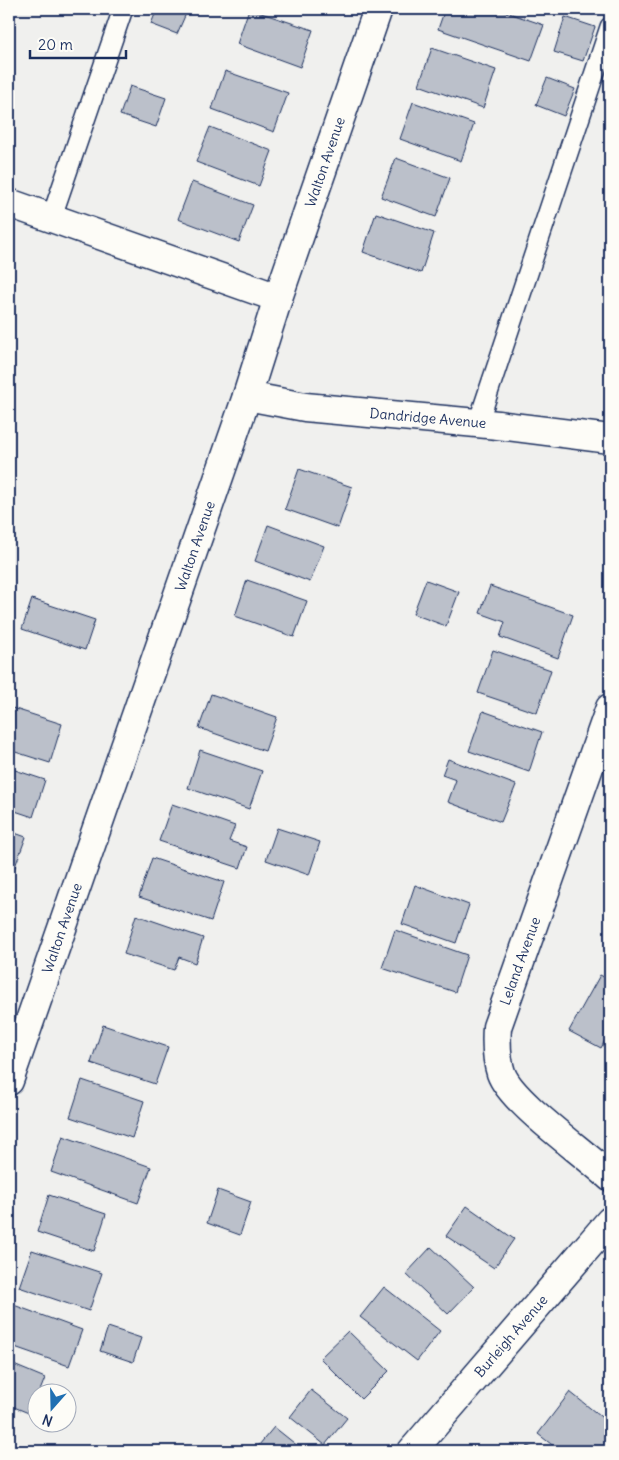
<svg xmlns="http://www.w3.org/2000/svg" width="619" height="1460" font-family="Delius,sans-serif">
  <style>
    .building { fill: #bbc0ca; stroke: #1b2f5e }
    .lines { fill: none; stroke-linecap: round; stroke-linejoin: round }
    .lane-casing { stroke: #1b2f5e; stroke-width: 22 }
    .street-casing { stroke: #1b2f5e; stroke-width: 31 }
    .lane { stroke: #fdfcf7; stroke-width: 19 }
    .street { stroke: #fdfcf7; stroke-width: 28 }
    .labels { text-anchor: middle; stroke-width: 4; stroke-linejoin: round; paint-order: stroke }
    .street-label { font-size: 14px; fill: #1b2f5e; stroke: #fdfcf7 }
  </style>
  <rect width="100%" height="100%" fill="#f0f0ee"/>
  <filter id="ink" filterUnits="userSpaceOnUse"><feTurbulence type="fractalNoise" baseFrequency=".02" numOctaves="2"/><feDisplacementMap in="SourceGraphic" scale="10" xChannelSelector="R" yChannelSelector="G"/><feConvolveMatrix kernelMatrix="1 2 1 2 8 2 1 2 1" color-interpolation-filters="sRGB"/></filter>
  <g filter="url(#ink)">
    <!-- building -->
    <g class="building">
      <path d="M157 9H188L177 34 151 24Z"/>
      <path d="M249 9 313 30 300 67 237 44Z"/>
      <path d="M445 9H497L544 25 531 61 438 29Z"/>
      <path d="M565 17 595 27 583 61 554 52Z"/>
      <path d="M432 48 496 70 483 108 419 85Z"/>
      <path d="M225 71 288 93 274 132 212 109Z"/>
      <path d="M547 78 575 89 564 116 536 105Z"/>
      <path d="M130 86 166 98 156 127 120 115Z"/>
      <path d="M413 102 474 124 461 161 400 139Z"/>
      <path d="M210 127 272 151 259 186 196 162Z"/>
      <path d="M396 158 450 178 436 217 381 197Z"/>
      <path d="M192 182 253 205 239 242 178 219Z"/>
      <path d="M376 213 434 233 421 273 363 252Z"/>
      <path d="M299 469 352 487 338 528 285 509Z"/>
      <path d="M268 525 324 546 310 582 255 561Z"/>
      <path d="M247 580 307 601 294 637 235 616Z"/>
      <path d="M426 580 459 592 446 626 413 614Z"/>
      <path d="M490 586 573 615 558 658 500 637 505 622 480 613Z"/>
      <path d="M32 599 95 620 85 650 22 629Z"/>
      <path d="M493 650 551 670 537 713 478 693Z"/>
      <path d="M211 694 277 717 265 751 199 728Z"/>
      <path d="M9 707 62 724 50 763 9 750Z"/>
      <path d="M483 711 542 732 529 772 469 751Z"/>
      <path d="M200 750 262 771 249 809 188 788Z"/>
      <path d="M448 759 516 785 501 822 448 802 456 780 442 775Z"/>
      <path d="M9 768 45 780 33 817 9 809Z"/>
      <path d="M172 804 235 826 229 841 247 847 240 868 159 841Z"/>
      <path d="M277 828 320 842 309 875 266 860Z"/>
      <path d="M9 831 26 837 13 872 9 870Z"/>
      <path d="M152 858 224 882 211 921 139 897Z"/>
      <path d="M415 885 469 905 456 943 402 924Z"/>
      <path d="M136 915 203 938 195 963 179 957 174 970 124 954Z"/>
      <path d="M395 930 467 955 455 992 382 968Z"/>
      <path d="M600 975 610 980V1031L601 1048 569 1031Z"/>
      <path d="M103 1025 168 1047 155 1084 91 1063Z"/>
      <path d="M82 1080 144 1101 132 1138 70 1117Z"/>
      <path d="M63 1136 151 1167 138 1203 51 1172Z"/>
      <path d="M218 1190 251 1202 240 1235 207 1223Z"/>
      <path d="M49 1195 106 1214 94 1251 37 1232Z"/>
      <path d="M467 1206 514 1239 494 1268 446 1236Z"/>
      <path d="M431 1247 474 1287 448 1314 406 1274Z"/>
      <path d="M32 1250 102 1273 89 1311 19 1287Z"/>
      <path d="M384 1287 440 1331 417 1361 360 1317Z"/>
      <path d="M11 1304 82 1330 69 1366 9 1345Z"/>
      <path d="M108 1327 141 1338 133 1362 100 1351Z"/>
      <path d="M348 1331 389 1371 361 1399 320 1358Z"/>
      <path d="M9 1363 45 1378 31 1414 9 1405Z"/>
      <path d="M311 1390 347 1418 325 1445 290 1417Z"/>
      <path d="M570 1392 610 1424 609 1451H560L538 1434Z"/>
      <path d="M274 1427 304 1451H254Z"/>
      <path d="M528 1446 537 1451H525Z"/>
    </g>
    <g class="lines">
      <defs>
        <g id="lane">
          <path d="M51 219 123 9"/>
          <path d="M478 423 610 27"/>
        </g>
        <g id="street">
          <path d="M9 203 278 298"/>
          <path d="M247 396 305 407 498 425 610 439"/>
          <path d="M610 708 497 1027C496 1043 496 1058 501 1073 511 1102 585 1153 610 1177"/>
          <path d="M9 1081 247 396 278 298 378 9"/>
          <path d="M412 1451 610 1221"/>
        </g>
      </defs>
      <!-- lane casing -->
      <use href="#lane" class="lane-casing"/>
      <!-- street casing -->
      <use href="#street" class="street-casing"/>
      <!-- lane -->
      <use href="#lane" class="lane"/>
      <!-- street -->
      <use href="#street" class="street"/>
    </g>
  </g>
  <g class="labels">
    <!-- street labels -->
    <g class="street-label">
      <text transform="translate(325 162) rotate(-71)" y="5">Walton Avenue</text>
      <text transform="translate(428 418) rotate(5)" y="5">Dandridge Avenue</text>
      <text transform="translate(195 546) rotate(-71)" y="5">Walton Avenue</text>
      <text transform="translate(62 928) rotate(-71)" y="5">Walton Avenue</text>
      <text transform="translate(520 961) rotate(-70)" y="5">Leland Avenue</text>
      <text transform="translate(511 1336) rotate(-49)" y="5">Burleigh Avenue</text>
    </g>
  </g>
  <!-- margin -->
  <rect width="619" height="1460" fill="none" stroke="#fdfcf7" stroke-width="30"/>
  <rect x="15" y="15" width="589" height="1430" fill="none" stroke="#1b2f5e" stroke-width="2" filter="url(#ink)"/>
  <!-- north arrow -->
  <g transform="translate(52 1408) rotate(200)"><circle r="24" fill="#fdfcf7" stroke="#a3aaba"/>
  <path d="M0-4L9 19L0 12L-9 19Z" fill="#1f6fb2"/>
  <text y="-8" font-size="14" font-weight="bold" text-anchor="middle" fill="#1b2f5e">N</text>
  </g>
  <!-- scale -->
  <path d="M30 50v8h96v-8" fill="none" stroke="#1b2f5e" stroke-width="2.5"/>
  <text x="38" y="50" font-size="15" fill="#1b2f5e" stroke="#fdfcf7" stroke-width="4" paint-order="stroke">20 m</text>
</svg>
